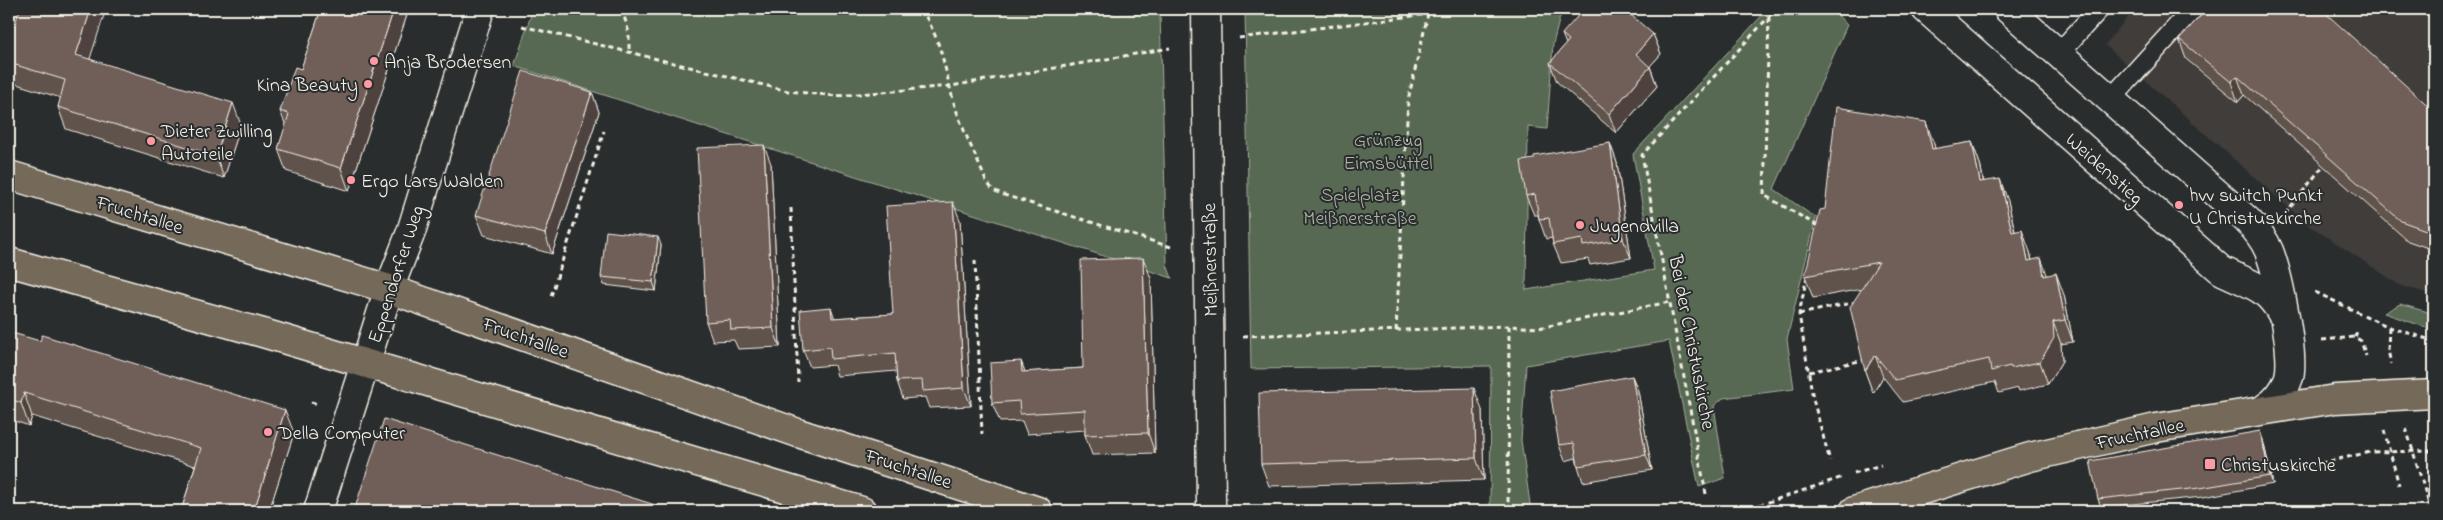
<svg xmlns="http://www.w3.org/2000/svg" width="2443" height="520" font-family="'Indie Flower',sans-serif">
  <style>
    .built { fill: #3f3c3b }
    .green { fill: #586952; stroke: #a6ad9d }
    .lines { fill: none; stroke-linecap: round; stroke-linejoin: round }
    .service-casing { stroke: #f4f1e8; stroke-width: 22 }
    .minor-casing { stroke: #f4f1e8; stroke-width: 31 }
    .primary-casing { stroke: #f4f1e8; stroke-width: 31 }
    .path { stroke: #f4f1e8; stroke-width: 3; stroke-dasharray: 5 4; stroke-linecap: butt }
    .service { stroke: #2a2d2e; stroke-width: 19 }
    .minor { stroke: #2a2d2e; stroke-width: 28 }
    .primary { stroke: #746a5a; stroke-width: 28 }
    .wall { fill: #60524c; stroke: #f4f1e8 }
    .shaded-wall { fill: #4e423e; stroke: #f4f1e8 }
    .building { fill: #705f58; stroke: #f4f1e8 }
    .poi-dot { fill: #ff9aa2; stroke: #2a2d2e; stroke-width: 2 }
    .labels { text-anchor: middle; stroke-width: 4; stroke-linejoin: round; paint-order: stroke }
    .poi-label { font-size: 20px; fill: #f4f1e8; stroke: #2a2d2e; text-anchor: start }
    .park-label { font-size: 20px; fill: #aeb4a4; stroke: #2a2d2e }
    .street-label { font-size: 20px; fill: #f4f1e8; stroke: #2a2d2e }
  </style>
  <rect width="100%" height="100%" fill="#2a2d2e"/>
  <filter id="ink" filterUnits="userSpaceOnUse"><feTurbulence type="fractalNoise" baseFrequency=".02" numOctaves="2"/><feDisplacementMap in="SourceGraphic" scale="10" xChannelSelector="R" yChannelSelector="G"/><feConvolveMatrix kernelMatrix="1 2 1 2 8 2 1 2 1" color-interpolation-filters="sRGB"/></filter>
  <g filter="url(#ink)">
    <!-- built -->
    <path class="built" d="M2134 9H2434V295L2401 286 2306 223 2105 45Z"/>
    <!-- green -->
    <g class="green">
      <path d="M533 9H1096L1116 15 1160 13 1167 265 1172 278 514 66Z"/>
      <path d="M1245 9H1562L1553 44 1547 129 1528 127 1526 290 1654 270 1633 154 1768 9H1832L1847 25 1774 189 1816 218 1787 339 1794 389 1723 398 1714 406 1725 478 1699 487 1669 341 1526 365 1521 440 1531 511H1490L1491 366 1251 369Z"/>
      <path d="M2400 304 2434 314V330L2384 313Z"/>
    </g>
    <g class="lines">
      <defs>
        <g id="service">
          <path d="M2058 54 2099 9"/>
          <path d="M2110 100 2193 9"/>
        </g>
        <g id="minor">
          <path d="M1206 9 1211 503 1210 511"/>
          <path d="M1926 9 2221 270C2248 284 2266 285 2282 314"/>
          <path d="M2008 9 2247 220C2256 229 2264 239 2269 251 2278 274 2295 354 2289 377 2285 391 2276 401 2264 409"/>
          <path d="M318 511 389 289 411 232 480 9"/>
        </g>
        <g id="primary">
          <path d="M9 175 389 289 798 433 1038 511"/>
          <path d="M9 262 263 333 862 511"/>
          <path d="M1854 511 2030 457 2156 428 2335 399 2434 394"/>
        </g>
      </defs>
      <!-- service casing -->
      <use href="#service" class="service-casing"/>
      <!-- minor casing -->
      <use href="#minor" class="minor-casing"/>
      <!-- primary casing -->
      <use href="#primary" class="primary-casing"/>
      <!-- path -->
      <g class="path">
        <path d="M622 9 629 33V53"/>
        <path d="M921 9C942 41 944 67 954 103 962 129 976 156 986 181L993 190 1004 195 1171 247"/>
        <path d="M1769 18 1764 195 1818 226 1817 228"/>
        <path d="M522 26 788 91 836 96 951 86 1170 48"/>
        <path d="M1239 38 1428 14 1435 9"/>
        <path d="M791 208 798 382"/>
        <path d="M2285 214 2323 166"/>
        <path d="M975 260 982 434"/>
        <path d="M1807 276 1799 314 1813 399 1830 461"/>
        <path d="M2315 292 2389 327 2434 341"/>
        <path d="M551 296 604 131"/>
        <path d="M1799 314 1857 302"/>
        <path d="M2389 327 2388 350 2391 364"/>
        <path d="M1396 331 1408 100 1428 14"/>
        <path d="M1243 336 1509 326 1538 328 1670 302"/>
        <path d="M2355 337 2358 329"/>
        <path d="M2322 340 2355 337 2361 341 2366 356"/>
        <path d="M1809 372 1864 360"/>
        <path d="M311 402 318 404"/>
        <path d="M2406 428 2431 511"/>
        <path d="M2384 430 2399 485"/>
        <path d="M1854 473 1881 465"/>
        <path d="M2268 475 2370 452 2434 451"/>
        <path d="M1706 494 1642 155 1776 9"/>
        <path d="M1508 511 1509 326"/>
        <path d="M1742 511 1843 477"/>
      </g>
      <!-- service -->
      <use href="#service" class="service"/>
      <!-- minor -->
      <use href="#minor" class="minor"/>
      <!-- primary -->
      <use href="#primary" class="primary"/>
    </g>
    <!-- wall -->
    <g class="wall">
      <path d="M321 9H409L349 191 286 171 278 149 286 126 280 111 301 69Z"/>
      <path d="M1562 34H1653L1661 54 1650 66 1657 86 1616 133 1557 82 1550 63 1566 44Z"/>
      <path d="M2179 39 2434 111V250L2408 241 2244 95 2238 102 2186 59Z"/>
      <path d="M9 41 90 59 241 125 224 178 66 129 58 107 61 98 10 82 9 78Z"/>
      <path d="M592 92 599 112 552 254 484 235 476 215Z"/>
      <path d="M1972 142 1980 164 1984 182 2008 201 2015 231 2030 252 2032 260 2047 275 2064 295 2073 342 2061 344 2062 361 2048 384 2019 391 2018 388 1999 393 1995 382 1903 402 1883 377 1873 393 1865 371 1862 289 1813 298 1805 276 1934 144 1935 149Z"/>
      <path d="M1610 143 1617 163 1631 258 1590 265 1588 259 1561 263 1553 244 1552 238 1546 239 1539 219 1538 215H1534L1526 196Z"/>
      <path d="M771 164 780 347 738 349 734 340 713 341 706 322Z"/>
      <path d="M960 220 971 406 929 408 925 397 903 399 897 381 896 371 837 376 834 365 810 367 803 350 835 318 893 314Z"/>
      <path d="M661 245 656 291 604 285 601 277Z"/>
      <path d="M1151 278 1155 453 1092 455 1085 435V430L1027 434 1022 421 1000 422 992 403 1021 361 1025 372 1083 368Z"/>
      <path d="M9 332 294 433 269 511H181L195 466 32 416 29 426 9 419Z"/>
      <path d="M1632 376 1638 391 1652 470 1583 482 1578 466 1576 458 1565 461 1559 445Z"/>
      <path d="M1482 410 1484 480 1269 486 1261 464Z"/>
      <path d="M2260 431 2263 440 2273 484 2203 497 2101 507 2098 499Z"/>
    </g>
    <!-- shaded-wall -->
    <g class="shaded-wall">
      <path d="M91 9H106L84 77 76 55Z"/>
      <path d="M394 9H409L349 191 341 168Z"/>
      <path d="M1653 34 1661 54 1643 74 1636 54Z"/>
      <path d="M1650 67 1657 86 1616 133 1609 114Z"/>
      <path d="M2237 76 2244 95 2238 102 2231 82Z"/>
      <path d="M592 92 599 112 552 254 545 234Z"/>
      <path d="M233 103 241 125 224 178 216 156Z"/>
      <path d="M1926 122 1934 144 1940 172 1932 149Z"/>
      <path d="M1972 142 1980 164 1988 205 1980 182Z"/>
      <path d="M1610 143 1617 163 1631 258 1623 239Z"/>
      <path d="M764 145 771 164 780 347 773 328Z"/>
      <path d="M2000 179 2008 201 2020 254 2012 232Z"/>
      <path d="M953 202 960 220 971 406 964 388Z"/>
      <path d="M2022 230 2030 252 2036 283 2028 261Z"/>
      <path d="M658 237 661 245 656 291 653 282Z"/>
      <path d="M1143 258 1151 278 1155 453 1148 433Z"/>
      <path d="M2041 258 2049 280 2044 276Z"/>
      <path d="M2056 273 2064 295 2073 342 2065 320Z"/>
      <path d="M831 307 837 325 832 318Z"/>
      <path d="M2053 322 2061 344 2062 361 2048 384 2040 362Z"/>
      <path d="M1875 355 1883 377 1873 393 1865 371Z"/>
      <path d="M1021 361 1028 380 1022 372Z"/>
      <path d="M1632 376 1638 391 1652 470 1646 455Z"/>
      <path d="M1474 388 1482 410 1484 480 1476 458Z"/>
      <path d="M24 393 32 416 29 426 21 403Z"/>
      <path d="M285 410 294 433 269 511H254Z"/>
      <path d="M2260 431 2263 440 2273 484 2270 476Z"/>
    </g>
    <!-- building -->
    <g class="building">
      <path d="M20 9H91L76 55 233 103 216 156 58 107 65 80 9 63V41Z"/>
      <path d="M321 9H394L341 168 278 149 289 114 280 111 295 67 301 69Z"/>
      <path d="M1584 9H1624L1653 34 1636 54 1650 67 1609 114 1550 63 1569 40 1562 34Z"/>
      <path d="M2207 9H2321L2434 111V233L2401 221 2237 76 2231 82 2179 39Z"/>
      <path d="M523 71 592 92 545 234 476 215Z"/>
      <path d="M1836 107 1926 122 1932 149 1972 142 1980 182 2000 179 2012 232 2022 230 2028 261 2041 258 2044 276 2056 273 2065 320 2053 322 2054 338 2040 362 2011 368 2010 366 1991 371 1989 359 1895 380 1875 355 1865 371 1850 307 1879 262 1805 276 1820 210 1825 209Z"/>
      <path d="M1610 143 1623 239 1583 246 1582 239 1553 244 1549 218 1539 219 1535 194 1526 196 1521 161 1534 159V156Z"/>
      <path d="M764 145 773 328 731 330 730 320 706 322 697 148Z"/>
      <path d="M953 202 964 388 923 391 922 380 897 381 895 353 831 359 830 347 803 350 800 310 831 307 832 318 893 314 886 206Z"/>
      <path d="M606 231 658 237 653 282 601 277Z"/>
      <path d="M1143 258 1148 433 1085 435V410L1020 414 1019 401 992 403 990 363 1021 361 1022 372 1083 368 1081 260Z"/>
      <path d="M9 332 40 341 42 335 285 410 254 511H181L201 448 24 393 21 403 9 399Z"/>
      <path d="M1632 376 1646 455 1578 466 1574 443 1559 445 1550 391Z"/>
      <path d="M1474 388 1476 458 1261 464 1259 393Z"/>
      <path d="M384 419 674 511H354Z"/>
      <path d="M2260 431 2270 476 2200 488 2098 499 2090 461Z"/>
    </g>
  </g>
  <!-- markers -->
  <g class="poi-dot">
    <circle cx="374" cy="61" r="5"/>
    <circle cx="368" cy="84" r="5"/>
    <circle cx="151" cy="141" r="5"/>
    <circle cx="351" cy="180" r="5"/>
    <circle cx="2179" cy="205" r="5"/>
    <circle cx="1580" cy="225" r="5"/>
    <circle cx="268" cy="432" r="5"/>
    <rect x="2204" y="458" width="12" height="12" rx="2.5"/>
  </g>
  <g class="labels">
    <!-- poi labels -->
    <g class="poi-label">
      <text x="384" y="68">Anja Brodersen</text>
      <text x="358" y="91" text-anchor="end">Kina Beauty</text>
      <text x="161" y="137">Dieter Zwilling<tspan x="161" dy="23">Autoteile</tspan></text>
      <text x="361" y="187">Ergo Lars Walden</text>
      <text x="2189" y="201">hvv switch Punkt<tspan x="2189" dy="23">U Christuskirche</tspan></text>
      <text x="1590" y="232">Jugendvilla</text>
      <text x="278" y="439">Della Computer</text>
      <text x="2221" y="471">Christuskirche</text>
    </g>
    <!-- park labels -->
    <g class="park-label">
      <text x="1388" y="146">Grünzug<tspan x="1388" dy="23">Eimsbüttel</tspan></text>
      <text x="1360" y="201">Spielplatz<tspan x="1360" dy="23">Meißnerstraße</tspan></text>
    </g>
    <!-- street labels -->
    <g class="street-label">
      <text transform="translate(2105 168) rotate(42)" y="7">Weidenstieg</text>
      <text transform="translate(140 214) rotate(17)" y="7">Fruchtallee</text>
      <text transform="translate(1209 260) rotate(-91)" y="7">Meißnerstraße</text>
      <text transform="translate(395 274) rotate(-72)" y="7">Eppendorfer Weg</text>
      <text transform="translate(526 337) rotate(19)" y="7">Fruchtallee</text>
      <text transform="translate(1693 342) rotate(79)" y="7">Bei der Christuskirche</text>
      <text transform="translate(2140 433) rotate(-12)" y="7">Fruchtallee</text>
      <text transform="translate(909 468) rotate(18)" y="7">Fruchtallee</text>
    </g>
  </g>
  <!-- margin -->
  <rect width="2443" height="520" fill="none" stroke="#2a2d2e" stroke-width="30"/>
  <rect x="15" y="15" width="2413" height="490" fill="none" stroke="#f4f1e8" stroke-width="2" filter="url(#ink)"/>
</svg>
